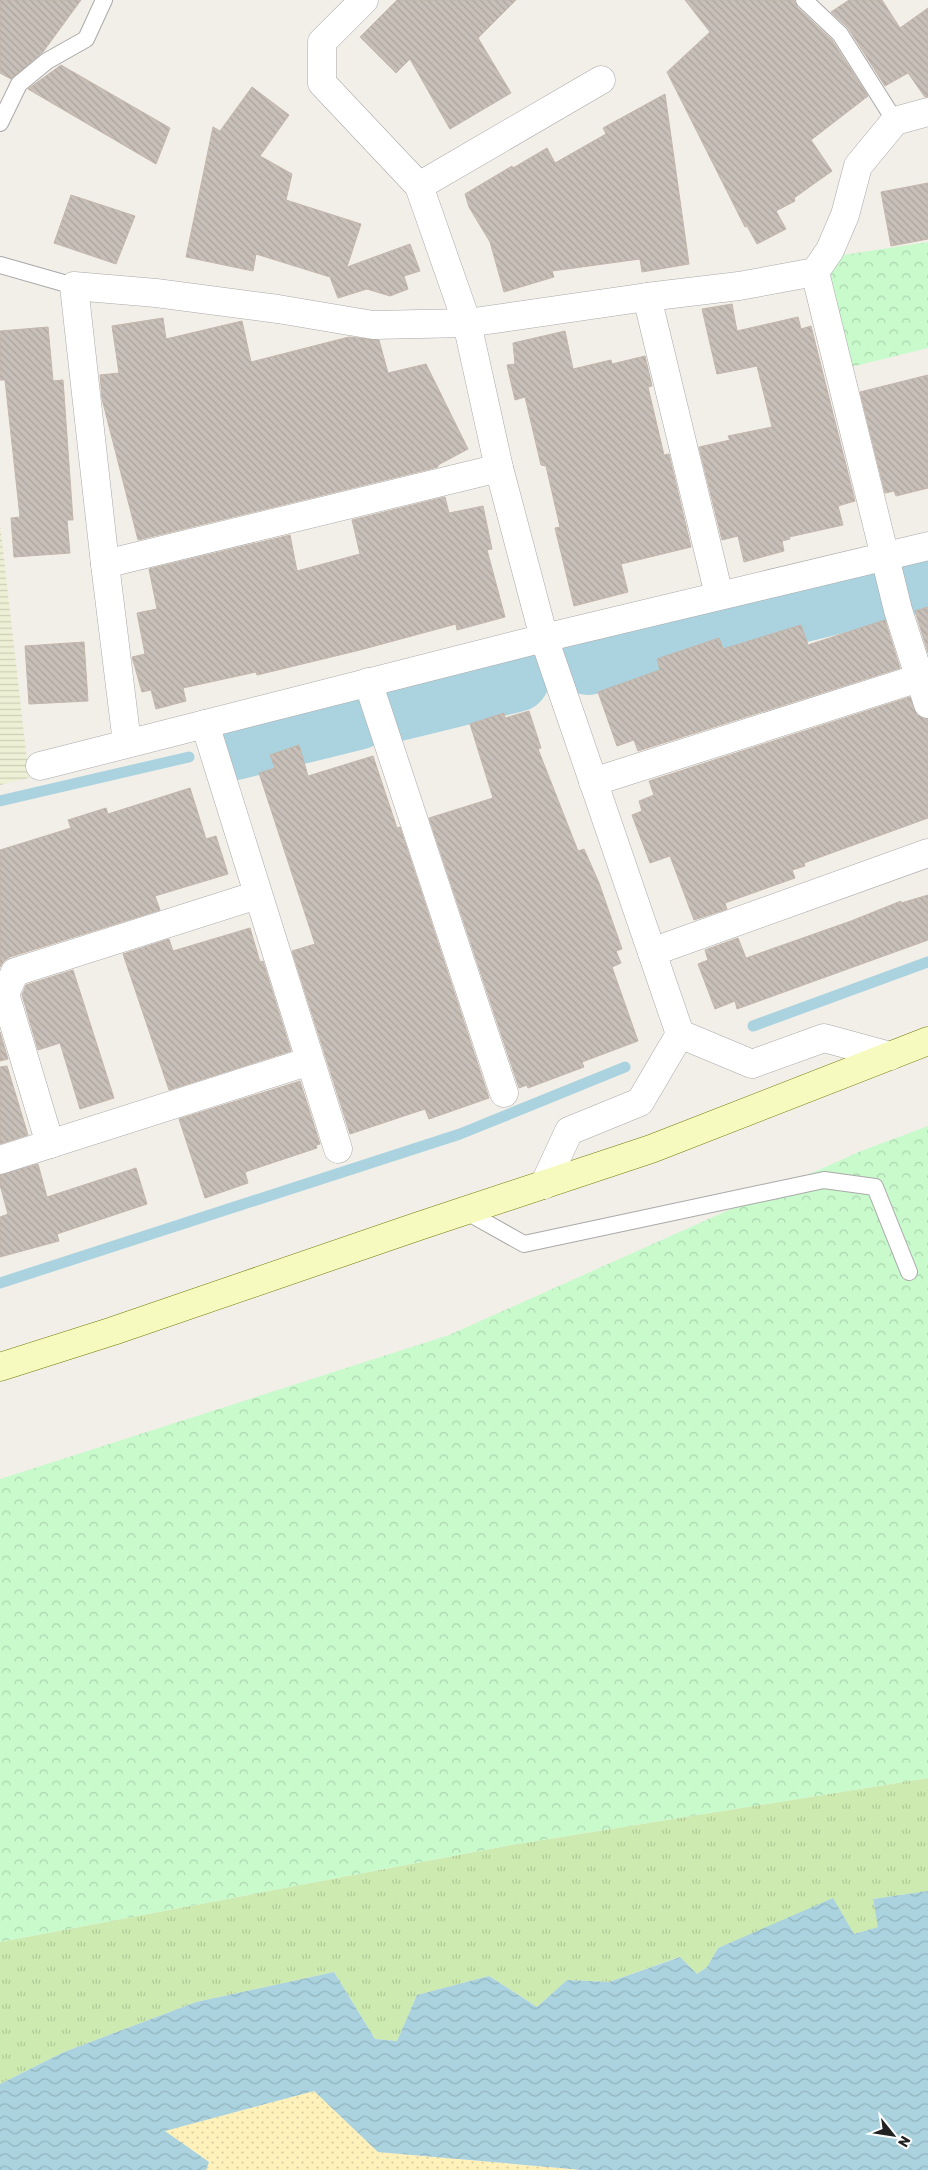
<svg xmlns="http://www.w3.org/2000/svg" width="928" height="2170" font-family="Rubik,sans-serif">
  <style>
    .farmland { fill: url(#farmland-rules) }
    .grass { fill: url(#grass-tufts) }
    .sand { fill: url(#sand-dots) }
    .park { fill: url(#park-crowns) }
    .water { fill: url(#water-waves) }
    .lines { fill: none; stroke-linecap: round; stroke-linejoin: round }
    .stream { stroke: #aad3df; stroke-width: 11 }
    .river { stroke: #aad3df; stroke-width: 68 }
    .building { fill: url(#building-back-hatch); stroke: #c4b6ab }
    .lane-casing { stroke: #a9a9a9; stroke-width: 18 }
    .street-casing { stroke: #a9a9a9; stroke-width: 29 }
    .secondary-casing { stroke: #707d05; stroke-width: 29 }
    .lane { stroke: #fff; stroke-width: 16 }
    .street { stroke: #fff; stroke-width: 28 }
    .secondary { stroke: #f7fabf; stroke-width: 28 }
  </style>
  <defs>
    <pattern id="farmland-rules" width="6" height="5" patternUnits="userSpaceOnUse" patternTransform="scale(1.25)"><rect width="6" height="5" fill="#eef0d5"/><path d="M0 2.5h6" fill="none" stroke="#ccceb7"/></pattern>
    <pattern id="grass-tufts" width="24" height="20" patternUnits="userSpaceOnUse" patternTransform="scale(1.25)"><rect width="24" height="20" fill="#cdebb0"/><path d="M3 7l-1-3M5 7V3M7 7l1-3M15 17l-1-3M17 17v-4M19 17l1-3" fill="none" stroke="#b0c997"/></pattern>
    <pattern id="sand-dots" width="8" height="8" patternUnits="userSpaceOnUse" patternTransform="scale(1.25)"><rect width="8" height="8" fill="#fff1ba"/><path d="M2 2h.1M6 6h.1" fill="none" stroke="#dacea0" stroke-width="1.8" stroke-linecap="round"/></pattern>
    <pattern id="park-crowns" width="20" height="18" patternUnits="userSpaceOnUse" patternTransform="scale(1.25)"><rect width="20" height="18" fill="#c8facc"/><path d="M2 6a3 3 0 1 1 6 0M12 15a3 3 0 1 1 6 0" fill="none" stroke="#acd6af"/></pattern>
    <pattern id="water-waves" width="16" height="10" patternUnits="userSpaceOnUse" patternTransform="scale(1.25)"><rect width="16" height="10" fill="#aad3df"/><path d="M0 5q4-4 8 0t8 0" fill="none" stroke="#92b5bf"/></pattern>
    <pattern id="building-back-hatch" width="6" height="6" patternUnits="userSpaceOnUse" patternTransform="scale(1.25)"><rect width="6" height="6" fill="#c7bfb8"/><path d="M-1 5l2 2M0 0l6 6M5-1l2 2" fill="none" stroke="#aba49e"/></pattern>
  </defs>
  <rect width="100%" height="100%" fill="#f2efe9"/>
  <!-- farmland -->
  <path class="farmland" d="M0 524 29 778 0 785Z"/>
  <!-- grass -->
  <path class="grass" d="M928 1778V1891L873 1899 879 1927 853 1934 833 1899 718 1948 707 1967 697 1974 679 1957 609 1982 567 1980 537 2007 489 1976 417 1995 397 2041 375 2039 334 1972 196 2002 64 2052 0 2084V1942L511 1845Z"/>
  <!-- sand -->
  <path class="sand" d="M314 2091 378 2152 583 2170H206L209 2162 164 2131Z"/>
  <!-- park -->
  <g class="park">
    <path d="M928 242V348L847 368 827 274 843 255Z"/>
    <path d="M928 1126V1778L511 1845 0 1942V1479L449 1335 861 1151Z"/>
  </g>
  <!-- water -->
  <path class="water" d="M928 1891V2170H583L378 2152 314 2091 165 2131 209 2162 206 2170H0V2084L64 2052 196 2002 334 1972 375 2039 397 2041 417 1995 489 1976 537 2007 567 1980 609 1982 680 1957 697 1974 707 1967 718 1948 833 1898 854 1934 878 1927 873 1899Z"/>
  <g class="lines">
    <!-- stream -->
    <g class="stream">
      <path d="M0 801 189 757"/>
      <path d="M753 1026 928 962"/>
      <path d="M0 1283 460 1134 625 1067"/>
    </g>
    <!-- river -->
    <g class="river">
      <path d="M910 581 928 577"/>
      <path d="M588 661 872 591"/>
      <path d="M398 707 516 678"/>
      <path d="M235 746 357 716"/>
    </g>
  </g>
  <!-- building -->
  <g class="building">
    <path d="M0 0H81L43 52 11 79 0 73Z"/>
    <path d="M397 0H516L478 38 511 93 450 129 410 59 396 73 360 37Z"/>
    <path d="M685 0H794L797 7 832 40 868 96 811 140 832 171 794 198 795 201 776 211 786 229 757 244 747 226 745 227 667 72 710 32Z"/>
    <path d="M849 0H882L900 28 928 8V97H925L908 73 885 86 848 28 831 12Z"/>
    <path d="M61 65 170 128 156 164 28 89Z"/>
    <path d="M252 87 289 115 260 156 292 174 286 200 361 224 347 267 410 244 420 271 404 276 408 289 390 296 367 289 338 298 330 277 256 254 253 271 186 257 213 127 220 131Z"/>
    <path d="M665 94 689 264 642 272 640 259 552 271 554 277 504 292 490 242 469 207 465 194 512 166 513 168 547 148 555 163 606 134 603 128Z"/>
    <path d="M928 183V239L891 246 881 192Z"/>
    <path d="M71 195 135 216 116 264 54 243Z"/>
    <path d="M732 304 737 331 798 317 801 329 811 326 855 501 838 506 843 525 789 537 790 539 782 541 784 551 744 562 738 536 722 540 699 447 730 440 728 436 772 427 757 366 717 374 702 309Z"/>
    <path d="M163 318 166 339 242 321 251 362 349 337 379 340 388 373 426 364 468 449 438 465V467L138 540 102 399 100 375 119 373 112 326Z"/>
    <path d="M48 327 53 381 63 380 73 520H67L70 553 14 557 11 518 20 517 5 380H0V331Z"/>
    <path d="M565 331 573 369 611 360 612 364 645 356 652 386 648 387 664 455 669 454 691 547 621 564 628 592 574 606 555 528 560 527 546 466 541 465 525 397 515 400 507 365 515 364 513 343Z"/>
    <path d="M928 375V488L896 496 894 491 885 493 860 392Z"/>
    <path d="M445 497 449 513 483 506 492 549 487 550 505 617 457 630 456 624 360 650 257 675 256 672 183 688 186 701 156 709 151 690 142 692 132 657 145 654 137 613 157 609 149 569 290 535 297 571 360 554 352 520Z"/>
    <path d="M928 607V653L915 611Z"/>
    <path d="M885 620 900 668 638 751 634 740 617 746 598 692 660 670 657 659 719 638 723 649 801 625 808 645Z"/>
    <path d="M84 642 88 701 29 704 25 646Z"/>
    <path d="M910 697 917 715 928 719V818L804 863 805 866 792 870 795 878 725 903 727 909 694 920 670 856 650 863 632 815 642 811 639 801 654 795 649 781Z"/>
    <path d="M529 711 541 748 538 749 578 851 584 849 599 883 622 949 616 951 621 963 612 967 638 1041 582 1062 584 1067 528 1088 527 1085 519 1088 429 818 493 798 470 724 504 713 505 718Z"/>
    <path d="M299 745 308 776 373 756 397 828 400 827 489 1098 429 1119 425 1109 350 1134 292 951 315 944 259 773 275 768 270 755Z"/>
    <path d="M190 788 206 839 216 836 228 874 155 896 160 910 10 957 4 961 0 967V850L71 828 68 820 106 808 108 814Z"/>
    <path d="M928 895V940L737 1009 735 1001 715 1009 698 964 708 960 705 950 738 938 746 958 851 921 901 901V903Z"/>
    <path d="M250 928 260 962 263 961 291 1051 169 1090 123 954 169 939 173 951Z"/>
    <path d="M73 970 114 1098 80 1109 60 1043 38 1050 22 995 26 985Z"/>
    <path d="M0 1032 8 1059 0 1061Z"/>
    <path d="M7 1066 28 1135 0 1144V1067Z"/>
    <path d="M300 1081 320 1144 316 1145 317 1148 245 1172 248 1183 205 1198 179 1119Z"/>
    <path d="M38 1164 47 1197 136 1168 147 1204 57 1234 59 1241 0 1257V1217L8 1214 0 1185V1175Z"/>
  </g>
  <g class="lines">
    <defs>
      <g id="lane">
        <path d="M804 0 840 34 895 121"/>
        <path d="M0 123 19 84 47 61 86 39 104 0"/>
        <path d="M0 265 74 286"/>
        <path d="M465 1211 524 1244 824 1180 875 1187 909 1272"/>
      </g>
      <g id="street">
        <path d="M364 0 322 42V83L419 186 467 323 499 468 544 638 680 1034 752 1064 824 1038 890 1056"/>
        <path d="M419 186 601 80"/>
        <path d="M815 272 898 610 928 704"/>
        <path d="M647 297 719 595"/>
        <path d="M105 564 499 468"/>
        <path d="M368 682 504 1093"/>
        <path d="M205 724 338 1149"/>
        <path d="M127 743 105 564 74 286 156 293 278 309 373 325 467 323 647 297 739 286 815 272 830 250 845 215 858 166 895 121 928 112"/>
        <path d="M40 766 544 638 928 546"/>
        <path d="M593 782 919 678"/>
        <path d="M652 952 928 853"/>
        <path d="M50 1144 5 994 15 972 257 895"/>
        <path d="M0 1160 310 1061"/>
        <path d="M544 1185 569 1131 640 1102 680 1034"/>
      </g>
      <path id="secondary" d="M0 1367 113 1331 419 1226 651 1149 928 1041"/>
    </defs>
    <!-- lane casing -->
    <use href="#lane" class="lane-casing"/>
    <!-- street casing -->
    <use href="#street" class="street-casing"/>
    <!-- secondary casing -->
    <use href="#secondary" class="secondary-casing"/>
    <!-- lane -->
    <use href="#lane" class="lane"/>
    <!-- street -->
    <use href="#street" class="street"/>
    <!-- secondary -->
    <use href="#secondary" class="secondary"/>
  </g>
  <!-- north arrow -->
  <g transform="translate(893 2135) rotate(120)" stroke="#ffffff" stroke-width="4" paint-order="stroke">
  <path d="M0-4L9 19L0 12L-9 19Z" fill="#222222"/>
  <text y="-8" font-size="14" font-weight="bold" text-anchor="middle" fill="#222222">N</text>
  </g>
</svg>
